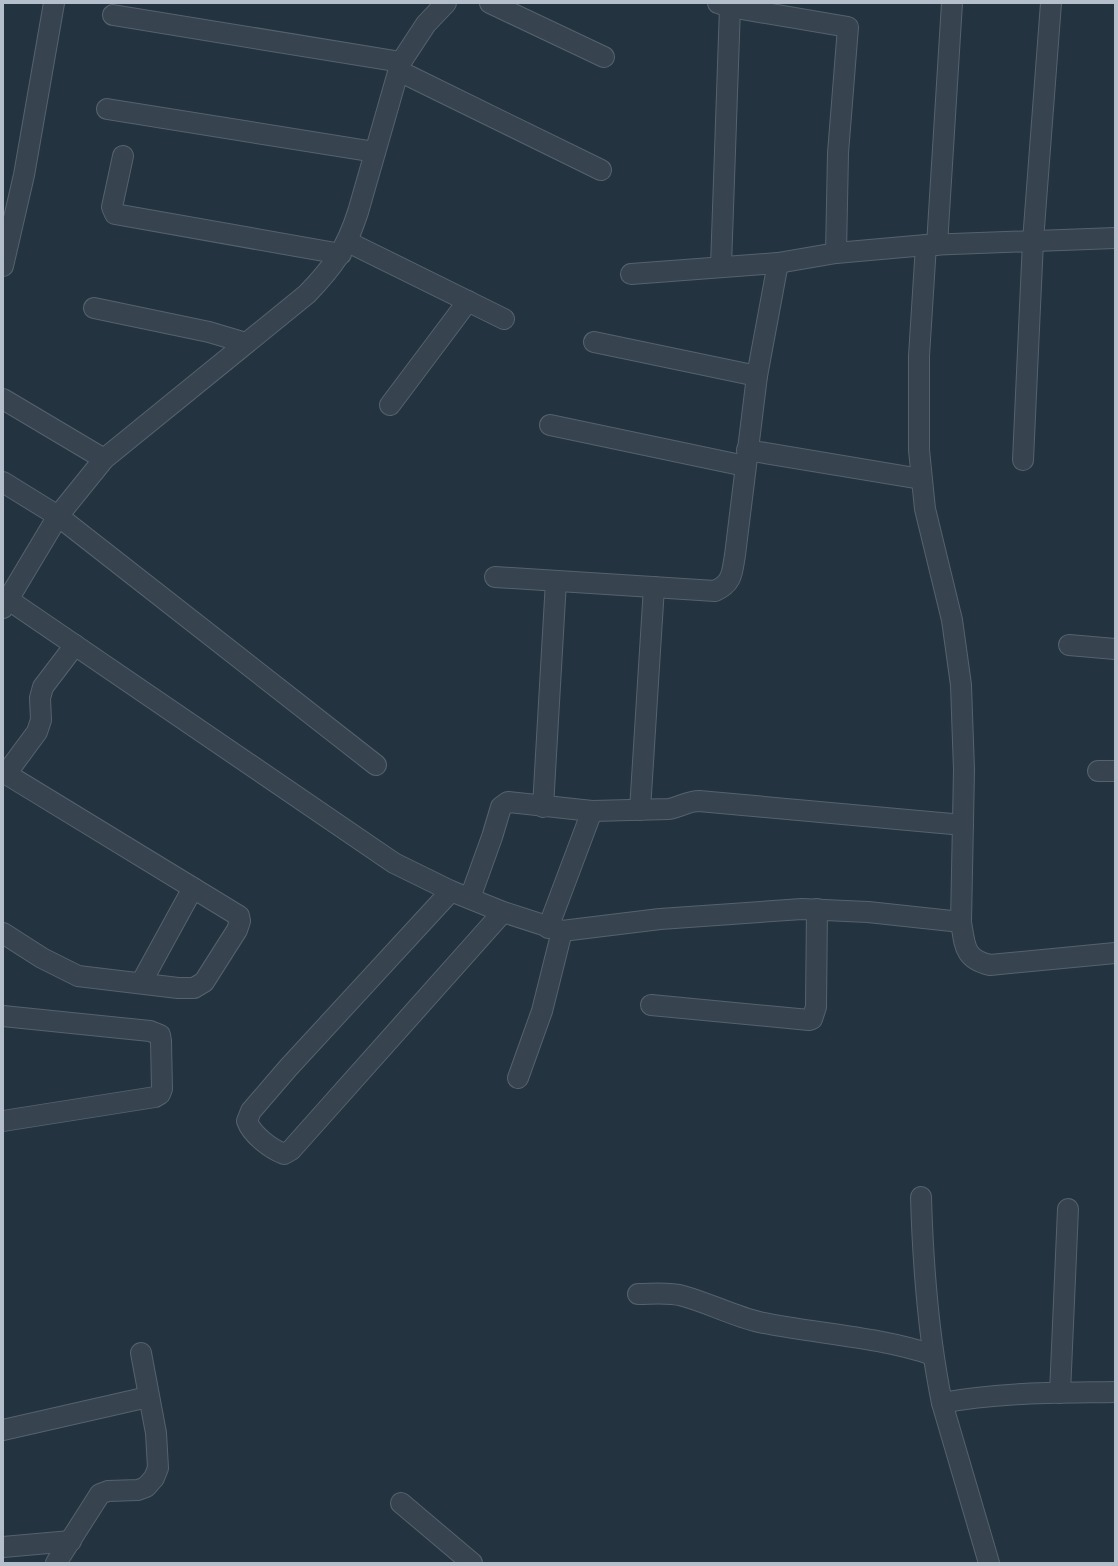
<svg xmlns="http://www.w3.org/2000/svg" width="1118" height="1566" font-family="Signika,sans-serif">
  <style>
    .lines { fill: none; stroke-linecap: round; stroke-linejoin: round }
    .minor-casing { stroke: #55626e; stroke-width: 22 }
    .minor { stroke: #374450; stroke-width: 20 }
  </style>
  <rect width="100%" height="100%" fill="#233340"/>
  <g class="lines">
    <defs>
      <g id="minor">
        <path d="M490 3 604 57"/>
        <path d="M718 3 730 7 848 27 838 153 836 253"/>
        <path d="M113 15 401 62"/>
        <path d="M399 71 601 170"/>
        <path d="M107 109 375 152"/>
        <path d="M123 156 112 207 115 214 341 254"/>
        <path d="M348 242 504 319"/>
        <path d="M926 245 919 356V450L925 509 952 620 961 685 964 770 961 922C965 946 964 959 990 965L1115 953"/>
        <path d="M937 245 952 3"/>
        <path d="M3 266 24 175 54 3"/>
        <path d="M721 266 730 7"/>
        <path d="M631 274 778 263 836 253 926 245 1115 238"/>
        <path d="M94 308 209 332 246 343"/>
        <path d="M594 342 757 376"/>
        <path d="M3 399 104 459"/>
        <path d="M390 405 468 301"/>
        <path d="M550 425 745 466"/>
        <path d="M747 450 921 479"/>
        <path d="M1023 460 1033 241 1051 3"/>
        <path d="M3 482 58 516 376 765"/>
        <path d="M495 577 715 591C733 583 732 572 735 555L757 376 778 263"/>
        <path d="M3 596 394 863 451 891 503 912 562 931 660 919 802 909 868 912 961 922"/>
        <path d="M3 608 58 516 104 459 307 294C334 266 346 249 358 212L401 62 426 24 446 3"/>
        <path d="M1069 645 1115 649"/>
        <path d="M1098 771H1115"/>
        <path d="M3 772 239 916 240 921 237 930 204 982 194 988H178L78 976 42 958 3 933"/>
        <path d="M6 774 37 732 41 720 40 698 43 687 75 645"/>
        <path d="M543 807 556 581"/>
        <path d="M640 810 654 587"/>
        <path d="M451 891 288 1068 251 1111 247 1121C252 1135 271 1149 284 1154L291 1150 503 912"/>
        <path d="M470 898 492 837 501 807 508 802 592 811 669 809C680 807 688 801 699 801L963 825"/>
        <path d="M548 928 592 811"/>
        <path d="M141 983 193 888"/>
        <path d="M651 1005 809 1020 812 1019 816 1007 817 909"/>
        <path d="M3 1016 150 1031 160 1035 161 1041 162 1089 160 1094 155 1097 3 1121"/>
        <path d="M518 1078 542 1011 562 931"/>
        <path d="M921 1197C923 1266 928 1335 942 1403 999 1392 1058 1393 1115 1392"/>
        <path d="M638 1294C653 1294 669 1292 683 1296 709 1303 733 1316 759 1322 817 1334 876 1336 933 1355"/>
        <path d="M1060 1393 1068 1209"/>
        <path d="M942 1403 989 1563"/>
        <path d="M3 1430 148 1397"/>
        <path d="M401 1503 472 1563"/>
        <path d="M3 1547 71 1541"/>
        <path d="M56 1563 100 1494 108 1491 138 1490 146 1487 154 1478 158 1468 156 1433 141 1353"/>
      </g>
    </defs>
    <!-- minor casing -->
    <use href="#minor" class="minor-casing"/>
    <!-- minor -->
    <use href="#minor" class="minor"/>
  </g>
  <!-- border -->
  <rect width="1118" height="1566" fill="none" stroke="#b4bfcb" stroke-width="8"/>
</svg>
